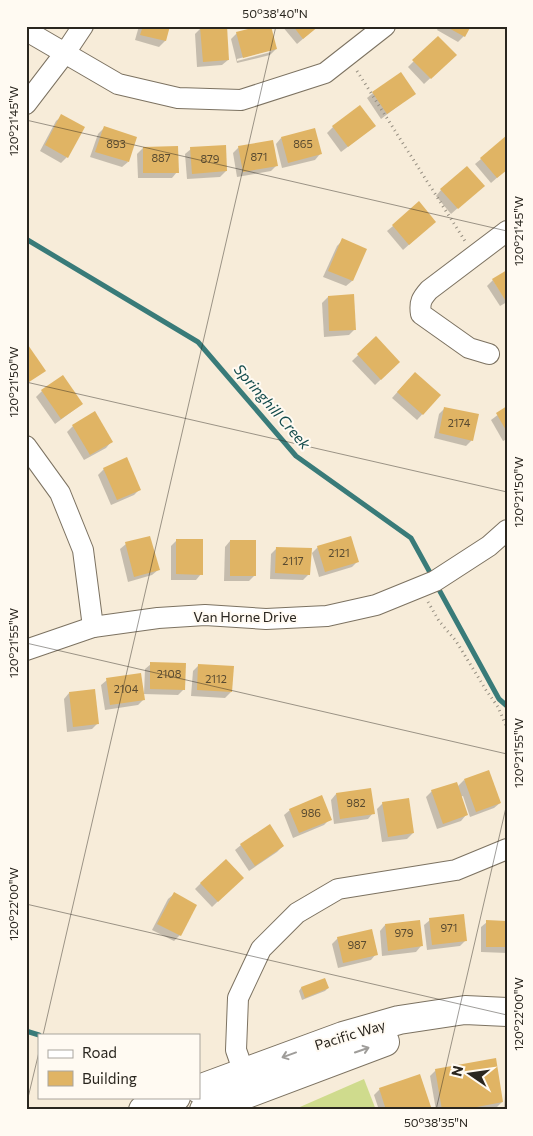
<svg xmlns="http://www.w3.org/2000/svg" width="533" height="1136" font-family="Commissioner,sans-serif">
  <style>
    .green { fill: #cfdb8d }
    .shadow { fill: #0003; fill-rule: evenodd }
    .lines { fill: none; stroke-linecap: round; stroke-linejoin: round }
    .stream { stroke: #397b79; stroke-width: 5 }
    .building { fill: #e0b464 }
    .street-casing { stroke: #7c7261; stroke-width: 22 }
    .secondary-casing { stroke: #7c7261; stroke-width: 30 }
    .path { stroke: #958e80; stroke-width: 3; stroke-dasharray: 1 4; stroke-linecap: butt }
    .street { stroke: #fff; stroke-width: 20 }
    .secondary { stroke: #fff; stroke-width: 28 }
    .oneway { stroke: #9f9d9a }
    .ticks { fill: none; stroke: #2a261f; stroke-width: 1; stroke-opacity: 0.45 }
    .labels { text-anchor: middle; stroke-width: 4; stroke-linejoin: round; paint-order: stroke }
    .number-label { font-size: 11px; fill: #584a30 }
    .street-label { font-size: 14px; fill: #2a261f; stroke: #fffaf2 }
    .water-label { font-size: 15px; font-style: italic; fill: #144c4c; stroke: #fffaf2 }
    .neatline { fill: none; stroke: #2a261f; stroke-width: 2 }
    .ticks-label { font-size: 12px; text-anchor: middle; fill: #2a261f }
  </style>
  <rect width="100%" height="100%" fill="#f7ecd9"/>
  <!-- green -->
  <path class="green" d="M364 1079 376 1110H293Z"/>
  <!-- shadow -->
  <g class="shadow">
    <path d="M139 26H169L165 41 159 47 135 40Z"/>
    <path d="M282 26H318L297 44Z"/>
    <path d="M439 26H469L464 36 458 42 437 30Z"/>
    <path d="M201 28 228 60 222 65 197 67 195 34Z"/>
    <path d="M237 33 276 49 270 55 237 63 231 39ZM271 50V52L237 61V59Z"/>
    <path d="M438 37 455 55 424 84 408 67Z"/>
    <path d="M373 93H415L381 119 367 98Z"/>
    <path d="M62 116 67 157 61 163 40 151 56 121Z"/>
    <path d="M375 126 341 152 327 133 333 127Z"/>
    <path d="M104 128 128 162 122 167 90 157 98 134Z"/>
    <path d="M281 138 320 154 315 160 282 168 276 144Z"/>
    <path d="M239 147 276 166 271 171 237 177 233 153Z"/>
    <path d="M143 148 177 172 172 178H138L137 154Z"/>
    <path d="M191 149 226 171 220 177 187 179 185 154Z"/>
    <path d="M481 159 507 169 491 183 475 164Z"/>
    <path d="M441 190 477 191 451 214 436 196Z"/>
    <path d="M393 226 429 227 403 250 387 231Z"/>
    <path d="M343 240 365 249 352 281 346 286 323 277 337 246Z"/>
    <path d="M493 280 507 302 500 306 487 286Z"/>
    <path d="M328 297 355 329 349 335 324 337 322 303Z"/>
    <path d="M376 338 399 362 375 385 352 361Z"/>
    <path d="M409 379 439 396 417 420 392 398Z"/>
    <path d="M42 391 82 404 55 424 36 397Z"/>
    <path d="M445 408 472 440 466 446 434 438 439 414Z"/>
    <path d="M507 408V439L503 441 491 420Z"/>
    <path d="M73 426 111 442 106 448 84 460 67 432Z"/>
    <path d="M104 469 140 489 134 495 111 505 98 475Z"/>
    <path d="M177 540 201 574 196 580H171V546Z"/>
    <path d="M230 541 255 575 249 581H224L225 547Z"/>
    <path d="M126 544 158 570 152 575 128 582 120 549Z"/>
    <path d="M318 547 357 562 352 567 319 577 312 553Z"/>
    <path d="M277 548 309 574 303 580 270 579 271 554Z"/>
    <path d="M151 664 184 689 178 695 143 694 144 699 138 705 105 710 101 685 107 680 144 694 145 669Z"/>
    <path d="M199 665 231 692 225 698 191 696 193 671Z"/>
    <path d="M69 693 98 723 92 729 67 732 64 699Z"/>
    <path d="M464 780 500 803 494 808 470 817 463 796 460 797 466 815 461 821 437 829 426 797 432 791 457 787Z"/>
    <path d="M336 794 373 813 368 819 334 824 331 800Z"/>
    <path d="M383 803 413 833 407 839 382 842 377 809Z"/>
    <path d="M290 810 330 819 324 825 293 838 284 815Z"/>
    <path d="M241 845 283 846 277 852 249 871 235 850Z"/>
    <path d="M242 878 212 907 195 889 201 883Z"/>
    <path d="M174 894 180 935 174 941 152 930 168 899Z"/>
    <path d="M430 920 466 940 460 946 427 950 424 925Z"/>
    <path d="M487 922H507V953L481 952V927Z"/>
    <path d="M385 925 421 946 416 952 382 956 380 931Z"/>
    <path d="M338 938 376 954 371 960 338 968 332 944Z"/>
    <path d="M325 979 328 988 325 991 302 1000 299 991 301 988Z"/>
    <path d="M507 1063V1107H504Z"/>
    <path d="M436 1070 502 1102 496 1108 485 1110H436L430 1076Z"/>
    <path d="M380 1089 431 1110H379L374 1095Z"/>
  </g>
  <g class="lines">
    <!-- stream -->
    <g class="stream">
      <path d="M26 239 198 342 296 456 411 538 433 578"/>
      <path d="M437 586 499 699 507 706"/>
      <path d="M26 1031 39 1035"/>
    </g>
  </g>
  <!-- building -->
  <g class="building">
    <path d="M143 26H170L166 41 140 35Z"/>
    <path d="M227 26 229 60 203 62 200 27Z"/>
    <path d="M260 26H271L277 49 243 58 236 32Z"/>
    <path d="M293 26H319L303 39Z"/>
    <path d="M445 26H471L465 37Z"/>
    <path d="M438 36 457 55 431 79 412 60Z"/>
    <path d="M401 72 416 94 387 114 372 92Z"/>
    <path d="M360 105 376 126 348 147 332 126Z"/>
    <path d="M61 114 85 127 68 158 45 145Z"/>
    <path d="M104 126 137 137 129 162 95 152Z"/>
    <path d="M315 128 322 154 288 163 281 137Z"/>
    <path d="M507 135V170L497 178 480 158Z"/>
    <path d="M273 140 278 166 243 172 238 146Z"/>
    <path d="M226 145 227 171 192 174 190 147Z"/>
    <path d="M178 146 179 173H143V147Z"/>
    <path d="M467 166 485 186 458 209 440 189Z"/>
    <path d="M419 201 436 222 409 245 392 225Z"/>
    <path d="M342 238 367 249 353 281 328 271Z"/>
    <path d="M507 270V303L492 279Z"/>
    <path d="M354 294 356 330 329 331 328 296Z"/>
    <path d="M376 336 400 362 381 380 357 354Z"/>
    <path d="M26 342 46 371 26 384Z"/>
    <path d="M415 372 441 395 423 415 397 392Z"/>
    <path d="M63 375 83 404 61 419 41 390Z"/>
    <path d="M507 406V432L496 413Z"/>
    <path d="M444 407 479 414 473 441 439 433Z"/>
    <path d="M95 411 113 442 90 455 72 425Z"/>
    <path d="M127 457 141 490 117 500 103 468Z"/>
    <path d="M150 536 160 570 134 577 125 542Z"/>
    <path d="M351 536 359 562 325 572 317 546Z"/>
    <path d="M176 539H203V575L176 574Z"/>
    <rect x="230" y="540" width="26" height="36"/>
    <path d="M276 547 312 548 310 575 275 573Z"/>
    <path d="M150 662 186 663 185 690 150 689Z"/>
    <path d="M198 664 234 666 232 692 197 690Z"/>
    <path d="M141 673 145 700 110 705 106 678Z"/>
    <path d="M95 689 99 724 73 727 69 692Z"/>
    <path d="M489 770 501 803 476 812 464 779Z"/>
    <path d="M457 782 468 815 443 824 431 790Z"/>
    <path d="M371 788 375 814 340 819 336 793Z"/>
    <path d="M322 795 332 820 299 833 289 809Z"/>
    <path d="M409 798 414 833 388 837 382 802Z"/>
    <path d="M270 824 284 846 255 866 240 844Z"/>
    <path d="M226 859 244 878 218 902 200 883Z"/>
    <path d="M174 892 197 905 181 936 157 924Z"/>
    <path d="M464 914 467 941 432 945 429 918Z"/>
    <path d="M420 920 423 946 388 951 385 924Z"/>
    <path d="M486 920 507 921V947H486Z"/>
    <path d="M372 929 378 955 343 963 337 937Z"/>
    <path d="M325 978 329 988 305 998 301 987Z"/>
    <path d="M496 1058 503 1102 461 1110H442L435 1069Z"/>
    <path d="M420 1074 432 1110H386L379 1088Z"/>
  </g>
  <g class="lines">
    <defs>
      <g id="street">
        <path d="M26 29 32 34 118 84 178 98 241 100 325 73 385 26"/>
        <path d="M26 104 65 53 83 26"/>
        <path d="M489 354 469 348 421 314C419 302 422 298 429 290L507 231"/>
        <path d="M26 446 60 493 83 550 93 627"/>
        <path d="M26 650 93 627 158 618 205 615 266 619 327 616 376 605 435 581 489 546 507 530"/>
        <path d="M248 1084 236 1050 238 998 261 949 297 913 338 889 456 870 507 849"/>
      </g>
      <g id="secondary">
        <path d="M199 1089 343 1036 399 1020 465 1010 507 1012"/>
        <path d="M143 1110 176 1097"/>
        <path d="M204 1110 385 1042"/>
      </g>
    </defs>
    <!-- street casing -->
    <use href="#street" class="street-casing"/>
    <!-- secondary casing -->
    <use href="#secondary" class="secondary-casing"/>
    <!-- path -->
    <g class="path">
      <path d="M357 71 465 241"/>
      <path d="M428 602 439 621 456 641 486 690 498 707 507 728"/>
    </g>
    <!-- street -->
    <use href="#street" class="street"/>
    <!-- secondary -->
    <use href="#secondary" class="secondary"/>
  </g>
  <!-- one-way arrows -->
  <defs><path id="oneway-shaft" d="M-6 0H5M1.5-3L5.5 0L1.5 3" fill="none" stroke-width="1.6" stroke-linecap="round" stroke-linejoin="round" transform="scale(1.25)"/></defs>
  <g class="oneway">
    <use href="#oneway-shaft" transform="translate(362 1050) rotate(-19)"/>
    <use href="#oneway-shaft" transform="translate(289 1055) rotate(160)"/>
  </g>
  <!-- ticks -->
  <path class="ticks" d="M26 120 507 231M26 382 507 492M26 643 507 754M26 904 507 1015M43 1035 276 26M26 1106 39 1052M436 1110 507 803"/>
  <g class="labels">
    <!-- number labels -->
    <g class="number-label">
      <text x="116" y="148">893</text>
      <text x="303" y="148">865</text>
      <text x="259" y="161">871</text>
      <text x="161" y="162">887</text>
      <text x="210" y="163">879</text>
      <text x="459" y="427">2174</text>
      <text x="339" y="557">2121</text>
      <text x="293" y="565">2117</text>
      <text x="169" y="678">2108</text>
      <text x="216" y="683">2112</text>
      <text x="126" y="693">2104</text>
      <text x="356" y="807">982</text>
      <text x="311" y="817">986</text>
      <text x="449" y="932">971</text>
      <text x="404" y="937">979</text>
      <text x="357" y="949">987</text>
    </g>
    <!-- street labels -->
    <g class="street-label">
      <text x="245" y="622">Van Horne Drive</text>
      <text transform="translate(350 1035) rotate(-17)" y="5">Pacific Way</text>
    </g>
    <!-- water labels -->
    <g class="water-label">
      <text transform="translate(272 407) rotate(49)" y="5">Springhill Creek</text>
    </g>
  </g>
  <!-- border -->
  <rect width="533" height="1136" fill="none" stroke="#fffaf2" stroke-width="55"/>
  <!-- legend -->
  <rect x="38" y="1034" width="162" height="65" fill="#fffaf2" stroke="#aaa59e"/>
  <rect x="48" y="1050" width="25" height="8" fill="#ffffff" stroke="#aaa59e"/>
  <text x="82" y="1058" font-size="15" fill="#2a261f">Road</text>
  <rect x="48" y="1071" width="25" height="15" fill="#e0b464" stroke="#aaa59e"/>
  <text x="82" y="1084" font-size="15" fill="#2a261f">Building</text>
  <!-- north arrow -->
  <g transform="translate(470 1074) rotate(283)" stroke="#fffaf2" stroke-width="4" paint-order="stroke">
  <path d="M0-4L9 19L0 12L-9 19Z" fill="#2a261f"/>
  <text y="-8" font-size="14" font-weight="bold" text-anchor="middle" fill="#2a261f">N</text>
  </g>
  <rect x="28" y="28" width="478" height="1080" class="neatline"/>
  <g class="ticks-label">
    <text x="275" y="18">50°38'40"N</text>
    <text transform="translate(14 121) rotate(-90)" y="4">120°21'45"W</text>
    <text transform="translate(519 231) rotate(-90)" y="4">120°21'45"W</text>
    <text transform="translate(14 382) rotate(-90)" y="4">120°21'50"W</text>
    <text transform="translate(519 492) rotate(-90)" y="4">120°21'50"W</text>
    <text transform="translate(14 643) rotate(-90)" y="4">120°21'55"W</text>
    <text transform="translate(519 753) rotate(-90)" y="4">120°21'55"W</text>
    <text transform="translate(14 904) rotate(-90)" y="4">120°22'00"W</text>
    <text transform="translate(519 1014) rotate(-90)" y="4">120°22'00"W</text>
    <text x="436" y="1127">50°38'35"N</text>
  </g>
</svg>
